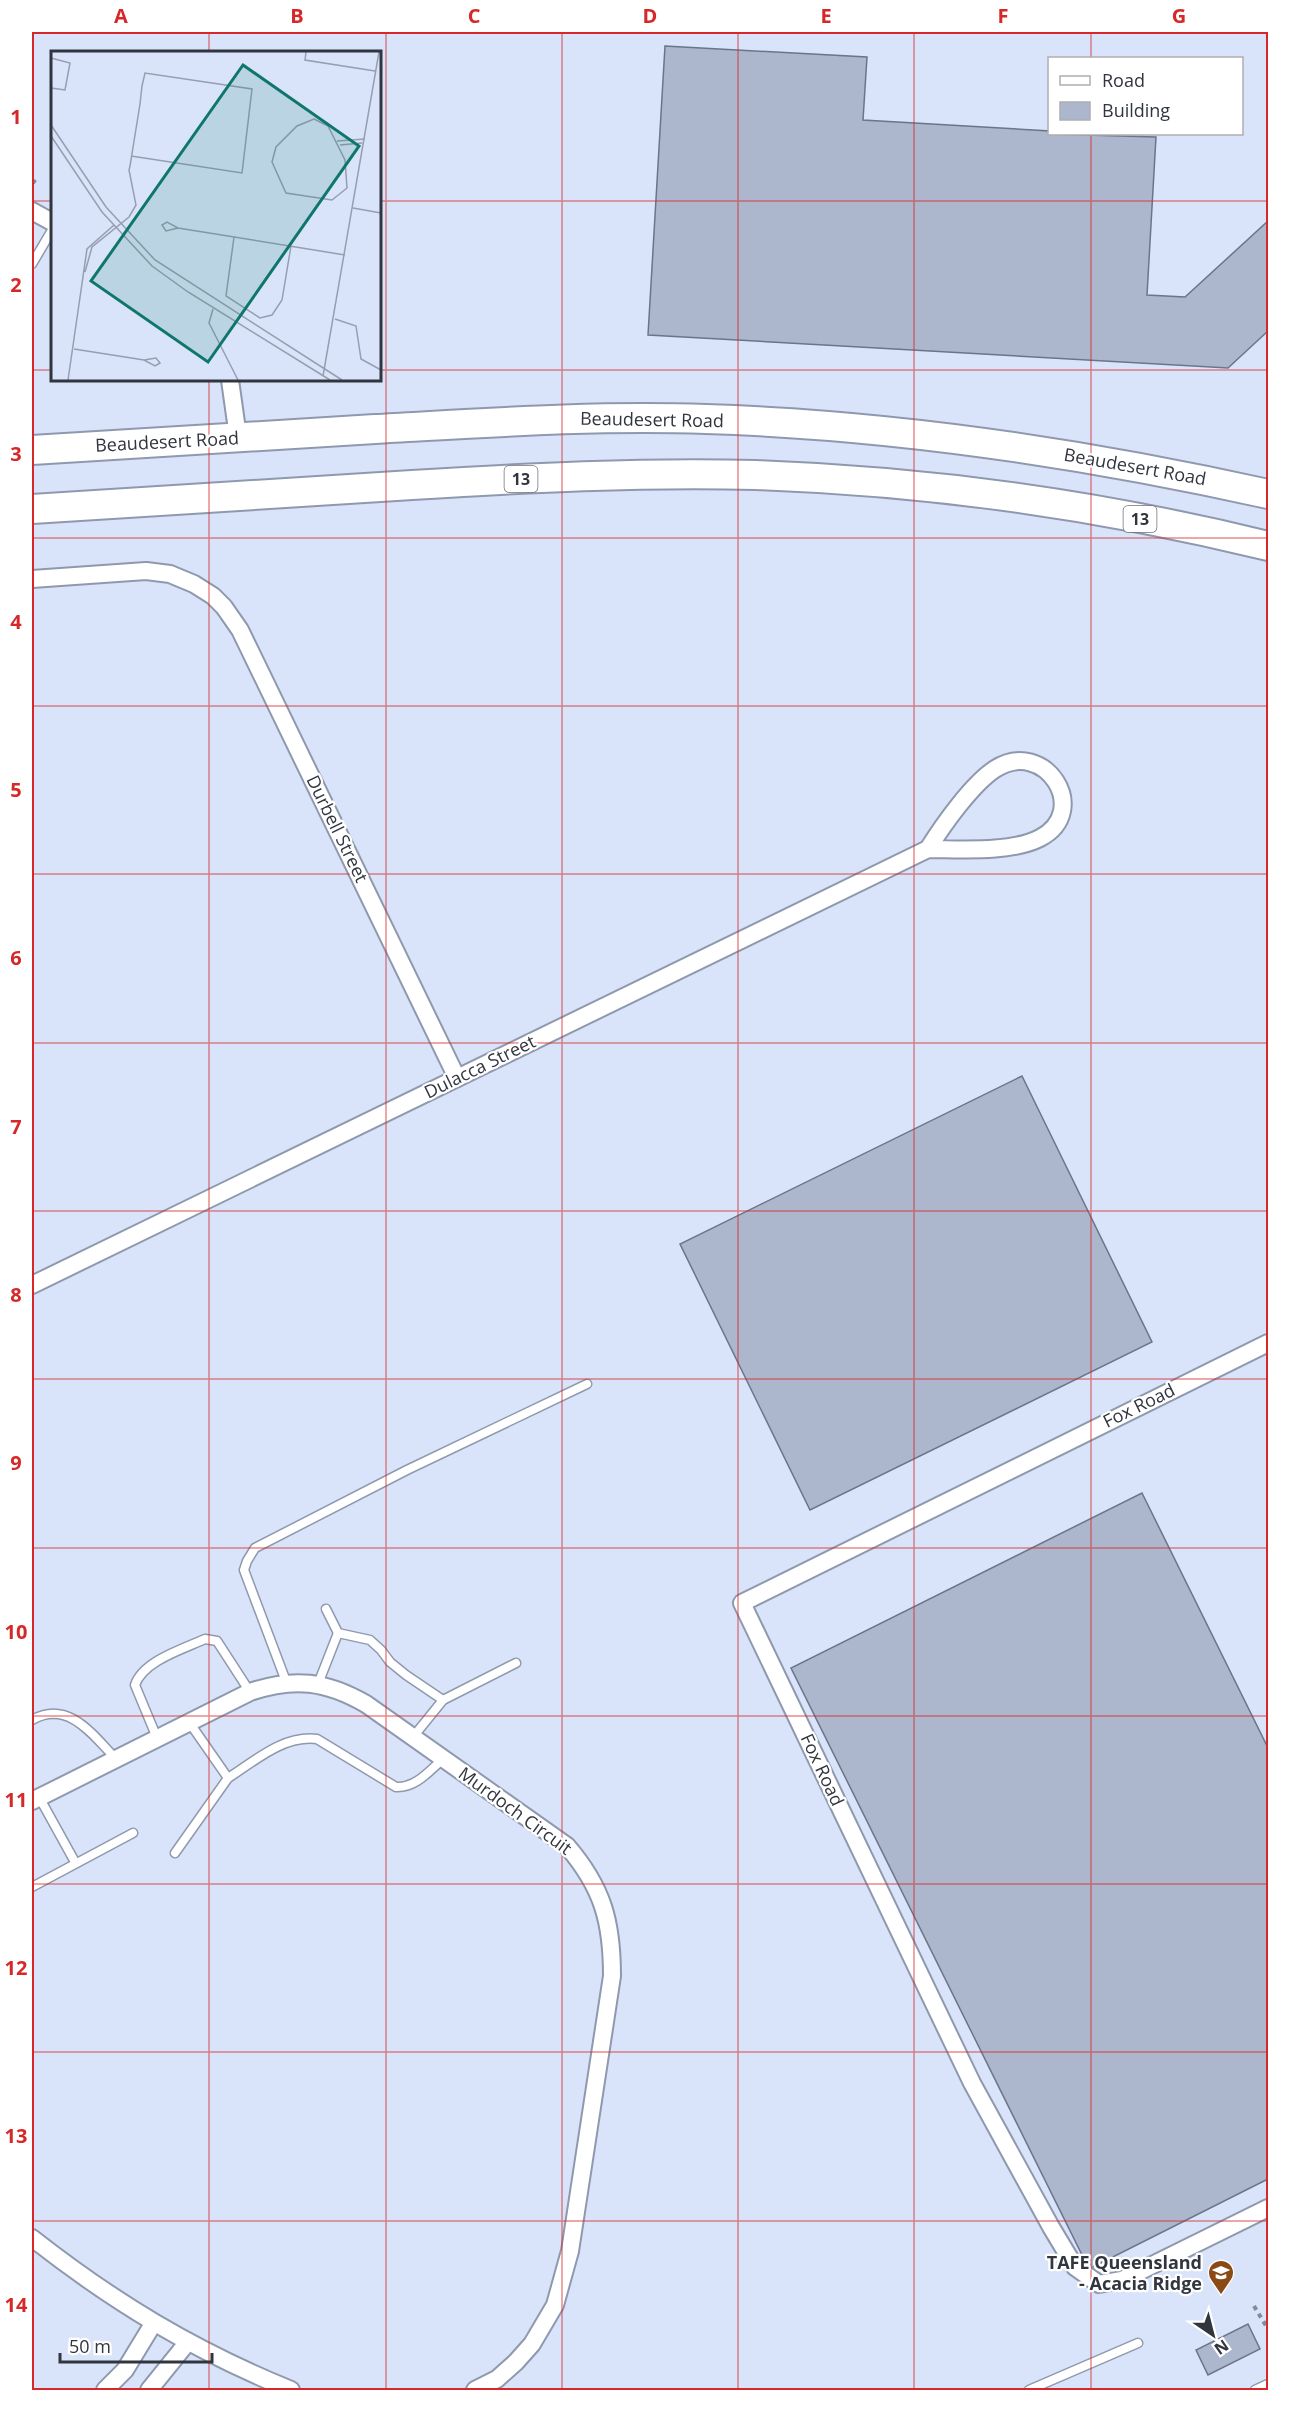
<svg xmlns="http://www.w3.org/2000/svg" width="1300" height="2422" font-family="'Open Sans',sans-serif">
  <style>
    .building { fill: #acb6cc; stroke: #6b7589; stroke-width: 1.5 }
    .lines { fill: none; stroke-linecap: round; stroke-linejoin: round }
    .service-casing { stroke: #8f99ae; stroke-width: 11 }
    .minor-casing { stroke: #8f99ae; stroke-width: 20 }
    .trunk-casing { stroke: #8f99ae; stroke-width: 32 }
    .path { stroke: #838b9a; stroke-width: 4; stroke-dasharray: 4.5 4.5; stroke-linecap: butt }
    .service { stroke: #fff; stroke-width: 8 }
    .minor { stroke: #fff; stroke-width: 16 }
    .trunk { stroke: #fff; stroke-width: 28 }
    .grid { fill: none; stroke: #d62828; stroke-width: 1.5; stroke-opacity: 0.55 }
    .labels { text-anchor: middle; stroke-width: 4.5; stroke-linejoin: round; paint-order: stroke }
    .shield { fill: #fff; stroke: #6f7278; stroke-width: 1.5 }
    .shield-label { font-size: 16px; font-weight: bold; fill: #31353e }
    .street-label { font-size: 18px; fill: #31353e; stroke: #fff }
    .poi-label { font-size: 18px; font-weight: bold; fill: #31353e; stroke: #fff; text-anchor: end }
    .inset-road { fill: none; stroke: #969eaf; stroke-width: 1.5 }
    .view { fill: #0f766e; fill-opacity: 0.15; stroke: #0f766e; stroke-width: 3 }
    .inset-edge { fill: none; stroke: #31353e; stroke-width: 3 }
    .neatline { fill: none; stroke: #d62828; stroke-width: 2 }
    .grid-label { font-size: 20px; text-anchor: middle; font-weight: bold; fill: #d62828 }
  </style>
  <rect width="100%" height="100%" fill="#d9e4fa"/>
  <!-- building -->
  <g class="building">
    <path d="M665 46 867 57 863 120 1050 131V134L1156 137 1147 295 1185 297 1268 221V331L1228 368 648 335Z"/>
    <path d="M1022 1076 1152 1342 810 1510 680 1244Z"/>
    <path d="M1142 1493 1268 1748V2179L1089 2269 791 1668Z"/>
    <path d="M1248 2324 1260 2349 1208 2375 1196 2350Z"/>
  </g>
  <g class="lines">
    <defs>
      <g id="service">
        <path d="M32 264 52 230"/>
        <path d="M326 1609 338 1633 370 1640 381 1650 390 1662 406 1675 443 1700"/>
        <path d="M287 1684 244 1570 247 1561 255 1548 407 1470 587 1384"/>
        <path d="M318 1684 338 1633"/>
        <path d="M32 1720C68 1699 93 1735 116 1759"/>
        <path d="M189 1722 228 1778C255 1761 283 1735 317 1739L396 1787C416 1788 429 1771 443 1759"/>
        <path d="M413 1737 443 1700 516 1663"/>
        <path d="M157 1738 135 1685C143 1661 183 1649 205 1639L217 1641 250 1692"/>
        <path d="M39 1797 75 1862"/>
        <path d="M175 1853 228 1778"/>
        <path d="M32 1887 133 1833"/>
        <path d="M1029 2390 1138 2343"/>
        <path d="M1255 2390 1268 2384"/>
      </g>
      <g id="minor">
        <path d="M32 211 52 222"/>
        <path d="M230 380 238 437"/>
        <path d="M32 579 146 571 170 574 194 584 213 596 224 607 240 630 457 1078"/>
        <path d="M32 1285 928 849C960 849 1011 853 1040 838 1092 811 1045 737 995 769 972 784 943 825 928 849"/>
        <path d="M1268 1343 742 1603 972 2083 1051 2227 1075 2267 1099 2284 1122 2280 1268 2208"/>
        <path d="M32 1801 250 1692C294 1677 326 1681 366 1704L567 1846C603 1888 612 1922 612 1976L570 2251 555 2305 532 2344 516 2362 497 2379 475 2390"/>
        <path d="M32 2238C115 2303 193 2350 291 2390"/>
        <path d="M105 2390 125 2370 153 2324"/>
        <path d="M149 2390 187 2343"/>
      </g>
      <g id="trunk">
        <path d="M32 450C146 443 260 436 375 429 485 423 595 415 706 419 896 425 1083 453 1268 494"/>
        <path d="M32 509C158 501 285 493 412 485 526 478 641 472 756 475 928 481 1101 505 1268 546"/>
      </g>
    </defs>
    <!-- service casing -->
    <use href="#service" class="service-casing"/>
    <!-- minor casing -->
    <use href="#minor" class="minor-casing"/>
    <!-- trunk casing -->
    <use href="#trunk" class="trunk-casing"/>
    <!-- path -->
    <g class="path">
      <path d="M32 180 39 185"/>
      <path d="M1254 2306 1268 2329"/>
    </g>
    <!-- service -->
    <use href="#service" class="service"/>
    <!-- minor -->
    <use href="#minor" class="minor"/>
    <!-- trunk -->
    <use href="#trunk" class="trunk"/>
  </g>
  <!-- grid -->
  <path class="grid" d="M209 32V52M386 32V2390M562 32V2390M738 32V2390M914 32V2390M1091 32V58M1091 134V2390M32 201H52M380 201H1268M32 370H52M380 370H1268M209 380V2390M32 538H1268M32 706H1268M32 874H1268M32 1043H1268M32 1211H1268M32 1379H1268M32 1548H1268M32 1716H1268M32 1884H1268M32 2052H1268M32 2221H1268"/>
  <!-- icons -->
  <defs>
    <symbol id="university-pin" viewBox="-11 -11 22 30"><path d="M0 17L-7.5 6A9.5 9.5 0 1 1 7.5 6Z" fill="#8b4a15" stroke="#fff"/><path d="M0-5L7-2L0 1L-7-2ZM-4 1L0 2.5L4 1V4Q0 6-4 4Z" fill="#fff"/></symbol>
  </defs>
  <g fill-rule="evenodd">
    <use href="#university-pin" x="1206" y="2258" width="30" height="40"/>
  </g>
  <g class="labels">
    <!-- shield labels -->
    <g class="shield">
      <rect x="504.5" y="466" width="33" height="26" rx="4.5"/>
      <rect x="1123.5" y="506" width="33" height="26" rx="4.5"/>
    </g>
    <g class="shield-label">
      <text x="521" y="485">13</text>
      <text x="1140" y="525">13</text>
    </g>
    <!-- street labels -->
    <g class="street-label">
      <text transform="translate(652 420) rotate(1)" y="6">Beaudesert Road</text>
      <text transform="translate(167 442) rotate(-3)" y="6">Beaudesert Road</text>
      <text transform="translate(1135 467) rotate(10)" y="6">Beaudesert Road</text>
      <text transform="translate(337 829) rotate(64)" y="6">Durbell Street</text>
      <text transform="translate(480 1067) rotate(-26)" y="6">Dulacca Street</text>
      <text transform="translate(1139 1406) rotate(-26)" y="6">Fox Road</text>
      <text transform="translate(822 1770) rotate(65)" y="6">Fox Road</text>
      <text transform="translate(515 1811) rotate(36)" y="6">Murdoch Circuit</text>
    </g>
    <!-- poi labels -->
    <g class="poi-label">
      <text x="1202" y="2269">TAFE Queensland<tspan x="1202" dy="21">- Acacia Ridge</tspan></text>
    </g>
  </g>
  <!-- overview -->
  <g transform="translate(51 51)">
    <rect width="330" height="330" fill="#d9e4fa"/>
    <path class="inset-road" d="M255 1 254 9 324 20M0 7 19 12 14 39 0 37M263 68 277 75 294 109 296 137 281 149 235 142 221 111 225 96 246 75ZM0 74 55 156 104 209 291 329M0 85 51 161 101 215 137 241 279 329M286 90 314 88M289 94 311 92M302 157 330 162M127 177 115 180 111 174 116 171 127 177 294 204M183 186 175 245 209 267 221 264 231 249 240 195M34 221 41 196 78 166 85 154 78 119 79 115 89 53 91 35 94 22 201 38 191 122 80 105M162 258 158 272 187 329M284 268 305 275 310 308 330 319M23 298 93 309 104 315 109 312 105 307 93 309M272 325 328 1M17 329 36 198 63 174"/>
    <path class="view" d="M192 14 308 95 157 311 40 230Z"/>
    <rect width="330" height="330" class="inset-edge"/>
  </g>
  <!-- border -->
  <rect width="1300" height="2422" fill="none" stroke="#ffffff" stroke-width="66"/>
  <!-- legend -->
  <rect x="1048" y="57" width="195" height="78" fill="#ffffff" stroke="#adaeb2" stroke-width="1.5"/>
  <rect x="1060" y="76" width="30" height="9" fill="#ffffff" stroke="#adaeb2" stroke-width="1.5"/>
  <text x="1102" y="87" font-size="18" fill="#31353e">Road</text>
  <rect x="1060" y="102" width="30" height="18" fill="#acb6cc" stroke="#adaeb2" stroke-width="1.5"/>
  <text x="1102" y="117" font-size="18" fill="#31353e">Building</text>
  <!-- north arrow -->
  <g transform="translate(1213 2335) rotate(145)" stroke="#ffffff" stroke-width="4.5" paint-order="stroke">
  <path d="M0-4.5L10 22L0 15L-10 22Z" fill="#31353e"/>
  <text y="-9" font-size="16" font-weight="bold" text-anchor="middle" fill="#31353e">N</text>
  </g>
  <!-- scale -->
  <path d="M60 2353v9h152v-9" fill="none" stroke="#31353e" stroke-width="3"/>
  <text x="69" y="2353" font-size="18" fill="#31353e" stroke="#ffffff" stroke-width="4.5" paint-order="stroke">50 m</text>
  <rect x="33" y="33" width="1234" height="2356" class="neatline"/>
  <g class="grid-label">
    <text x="121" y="23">A</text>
    <text x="297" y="23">B</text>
    <text x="474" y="23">C</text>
    <text x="650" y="23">D</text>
    <text x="826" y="23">E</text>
    <text x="1003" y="23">F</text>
    <text x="1179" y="23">G</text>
    <text x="16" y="124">1</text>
    <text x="16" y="292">2</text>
    <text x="16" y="461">3</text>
    <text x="16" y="629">4</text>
    <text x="16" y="797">5</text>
    <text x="16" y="965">6</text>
    <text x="16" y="1134">7</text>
    <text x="16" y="1302">8</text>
    <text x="16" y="1470">9</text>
    <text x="16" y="1639">10</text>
    <text x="16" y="1807">11</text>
    <text x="16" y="1975">12</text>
    <text x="16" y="2143">13</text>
    <text x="16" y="2312">14</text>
  </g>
</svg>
